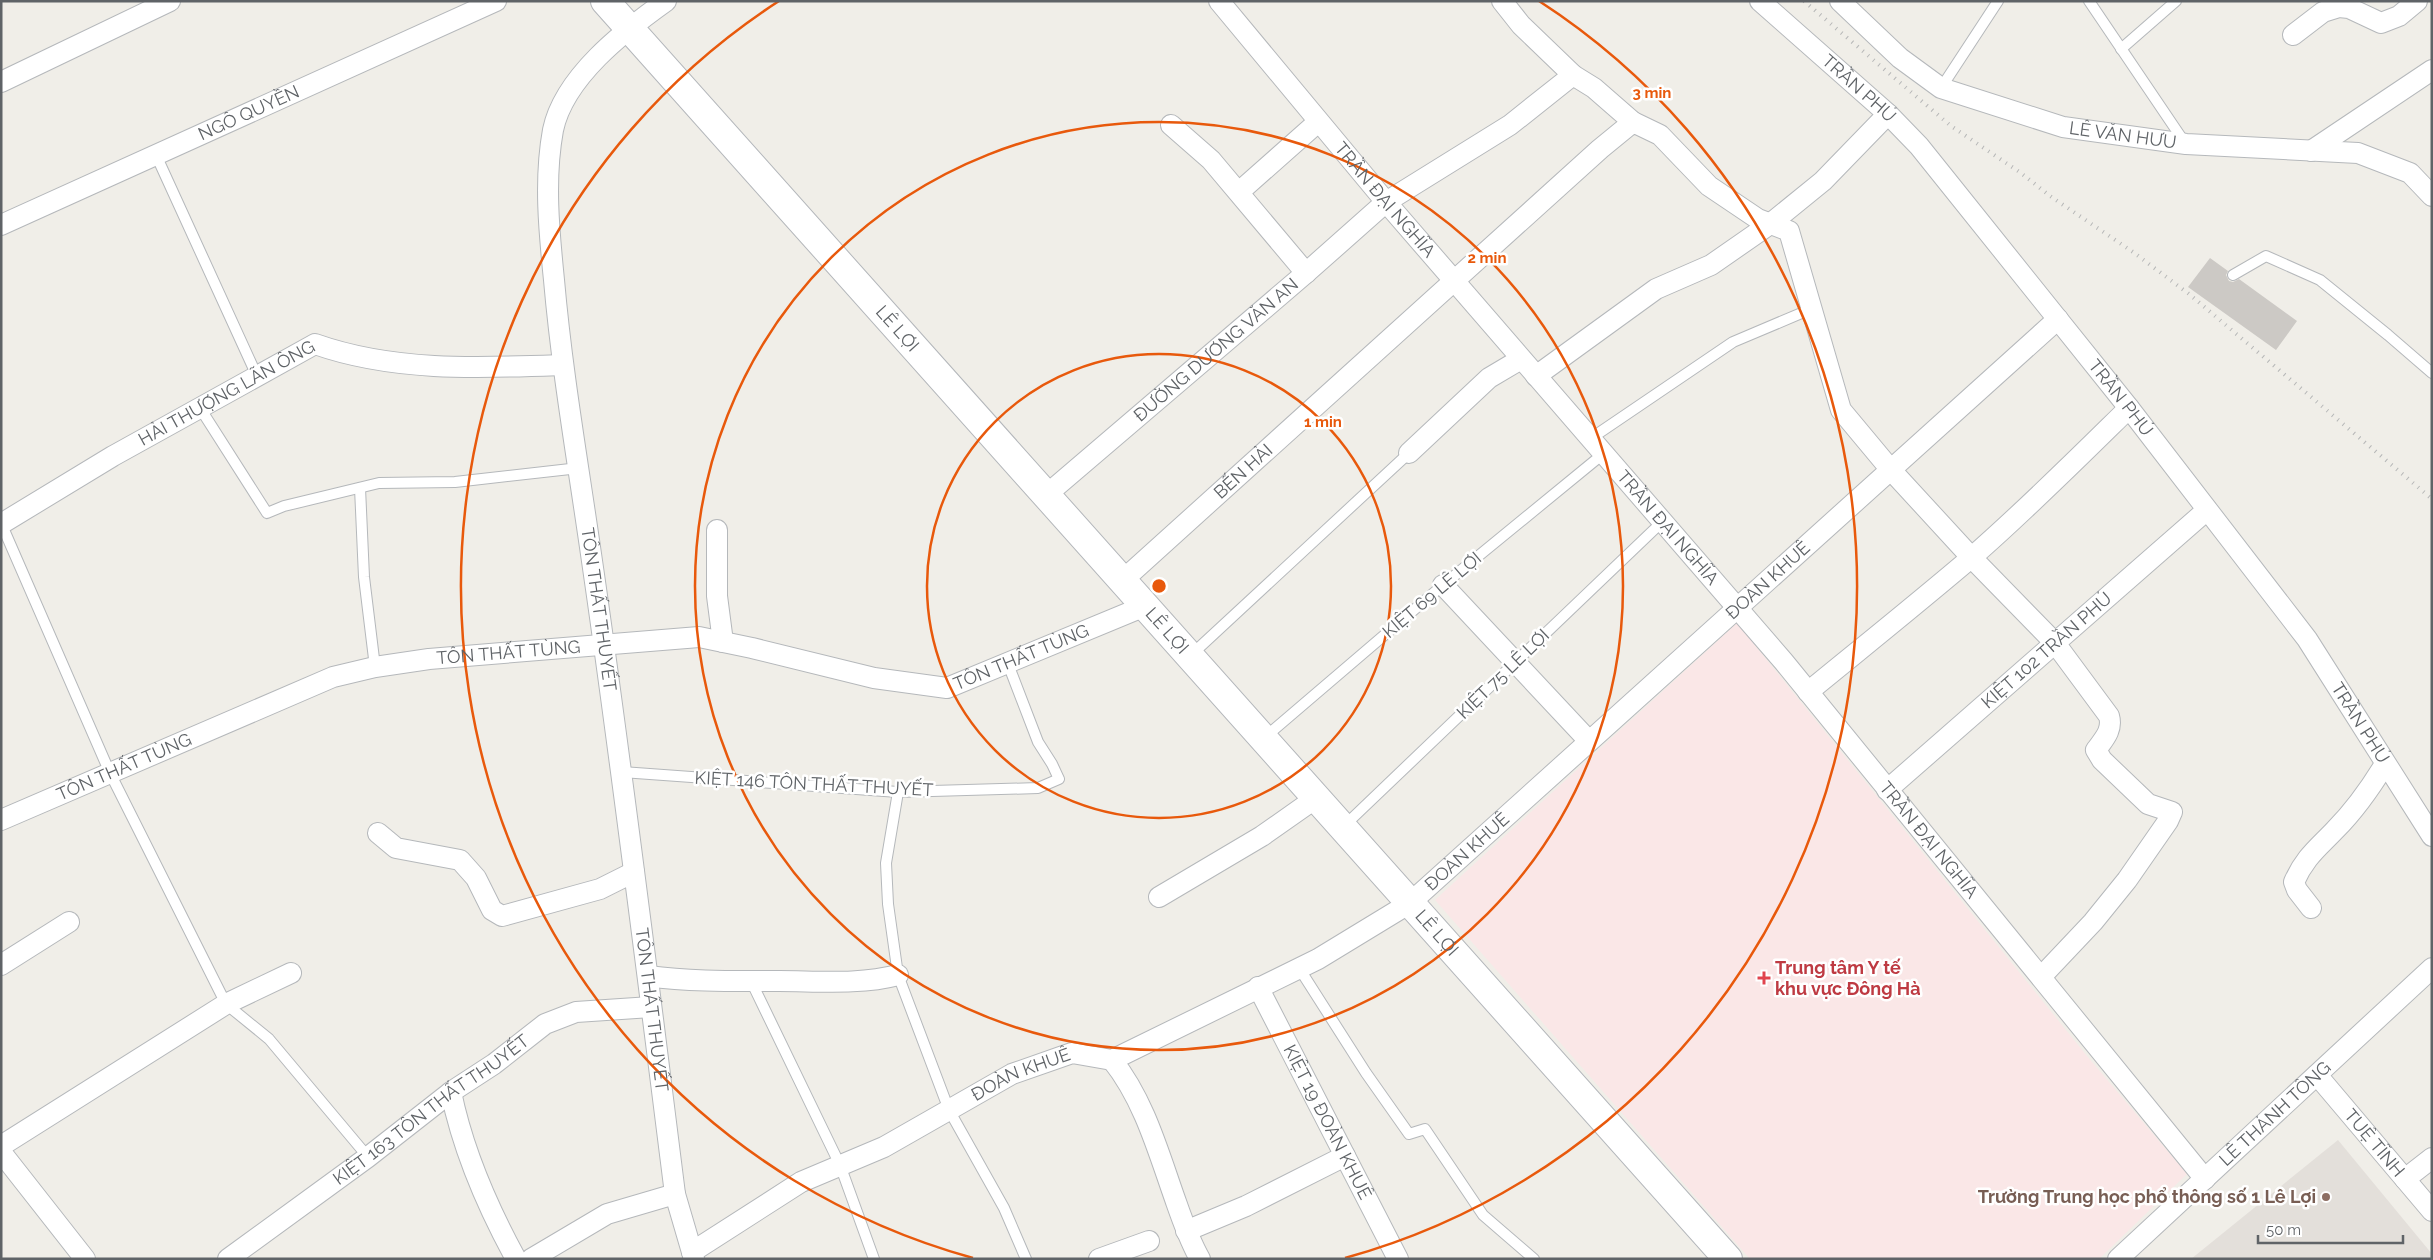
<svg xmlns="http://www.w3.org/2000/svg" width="2433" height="1260" font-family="Raleway,sans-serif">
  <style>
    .education { fill: #e3dfda }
    .medical { fill: #fae7e7 }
    .building { fill: #ccc9c5 }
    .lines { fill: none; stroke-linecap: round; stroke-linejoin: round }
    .lane-casing { stroke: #b5b8bb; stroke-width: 12 }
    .street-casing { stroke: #b5b8bb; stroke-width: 22 }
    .secondary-casing { stroke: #b4b7bb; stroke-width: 30 }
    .lane { stroke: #fff; stroke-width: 10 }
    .street { stroke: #fff; stroke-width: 20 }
    .secondary { stroke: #fff; stroke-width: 28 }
    .rail { stroke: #b6b7b7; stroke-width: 4; stroke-dasharray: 1 6; stroke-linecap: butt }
    .ring { fill: none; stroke: #e8590c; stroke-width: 2.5 }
    .health-dot { fill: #e0444e; stroke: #fff; stroke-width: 2 }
    .education-dot { fill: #8d6e63; stroke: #fff; stroke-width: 2 }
    .labels { text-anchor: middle; stroke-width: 5; stroke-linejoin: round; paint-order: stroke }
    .street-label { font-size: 18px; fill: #5f6367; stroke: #fff }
    .health-label { font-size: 18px; font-weight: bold; fill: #be3a42; stroke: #fff; text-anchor: start }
    .education-label { font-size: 18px; font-weight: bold; fill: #785e54; stroke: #fff; text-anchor: end }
    .centre { fill: #e8590c; stroke: #fff; stroke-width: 2.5 }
    .ring-label { font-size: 15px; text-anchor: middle; font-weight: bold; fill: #e8590c; stroke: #fff; stroke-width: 5; stroke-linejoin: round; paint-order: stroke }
  </style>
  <rect width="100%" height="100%" fill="#f0eee8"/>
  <!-- education -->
  <path class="education" d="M2338 1140 2432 1254V1259H2191Z"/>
  <!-- medical -->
  <path class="medical" d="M1737 623 2087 1056 2187 1174 2099 1259H1750L1435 900Z"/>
  <!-- building -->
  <path class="building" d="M2210 258 2228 271 2226 275 2229 281 2233 282 2239 279 2297 321 2276 350 2188 287Z"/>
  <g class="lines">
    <defs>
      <g id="lane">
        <path d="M2089 1 2185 143"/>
        <path d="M2121 49 2176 1"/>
        <path d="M1941 88 1998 1"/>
        <path d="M156 155 257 376"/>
        <path d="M2233 275 2266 256 2320 280 2388 335 2432 373"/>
        <path d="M200 408 267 513 284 506 379 483 455 482 579 468"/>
        <path d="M1590 439 1733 342 1811 309"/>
        <path d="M360 488 364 577 375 667"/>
        <path d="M1 523 110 773 226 1004 269 1039 368 1157"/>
        <path d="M1190 656 1409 453"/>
        <path d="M1264 738 1443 585 1603 454"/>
        <path d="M622 772 898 792 1038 788 1059 779 1052 764 1038 742 1008 664"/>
        <path d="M898 792 886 863 888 904 898 975 949 1110 1004 1208 1026 1259"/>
        <path d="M1343 827 1662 522"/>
        <path d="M1299 968 1366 1073 1409 1134 1425 1129 1483 1215 1534 1259"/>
        <path d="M751 981 840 1165 874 1259"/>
      </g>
      <g id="street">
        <path id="s1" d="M666 1C624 31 564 77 553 130 544 179 549 231 554 280 562 372 578 463 591 554 622 767 648 980 675 1194L694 1259"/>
        <path id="s2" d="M1219 1 1386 202 1784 662 2205 1179"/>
        <path d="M1502 1 1521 25 1573 75 1594 88 1633 122"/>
        <path id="s3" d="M1760 1 1888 114 1919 146 2129 408 2307 639 2432 836"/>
        <path id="s4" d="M1840 1 1900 58 1941 88 2063 127 2186 144 2358 153 2410 173 2432 196"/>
        <path d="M2293 35 2323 12 2339 7 2349 8 2381 23 2399 16 2417 1"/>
        <path d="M1 82 170 1"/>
        <path d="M1171 125 1211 160 1306 273"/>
        <path d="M2311 151 2432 70"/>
        <path d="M1239 192 1318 122"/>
        <path id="s5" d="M1 225 496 1"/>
        <path d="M1536 376 1656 289 1711 265 1770 224 1823 181 1888 114"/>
        <path d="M1409 453 1489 378 1521 359"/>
        <path id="s6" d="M1045 496 1306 273 1386 202 1510 125 1573 75"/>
        <path id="s7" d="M1 524 113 456 315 344C394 372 480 368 563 365"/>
        <path d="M717 530V596L723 642"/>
        <path id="s8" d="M1123 580 1600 149 1633 122 1660 135 1709 186 1758 219 1789 231 1841 410 1891 470 1971 557 2055 643 2109 716C2113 730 2104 739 2096 750L2102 760 2148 804 2172 812 2168 821 2127 880 2093 922 2041 977"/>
        <path d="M1443 585 1589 741"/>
        <path d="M1808 692C1863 647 1918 603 1972 557 2026 510 2077 459 2129 408"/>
        <path id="s9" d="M1887 790 2207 510"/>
        <path id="s10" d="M1 820 333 677 375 667 429 659 699 637 752 648 874 678 947 688 1145 606"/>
        <path d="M378 833 396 848 460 860 476 878 492 910 502 916 600 889 634 872"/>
        <path d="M1159 897 1262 836 1316 798"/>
        <path d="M2311 908 2297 890 2294 882C2305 857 2318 848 2335 830 2355 810 2371 787 2385 764"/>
        <path d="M1 965 69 922"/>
        <path d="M648 976C692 982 735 981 779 981 818 981 860 985 898 975"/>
        <path id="s11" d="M1258 987 1398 1259"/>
        <path d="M1112 1060C1144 1100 1158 1151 1175 1199 1182 1219 1189 1240 1200 1259"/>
        <path id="s12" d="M2317 1075 2432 1211"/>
        <path d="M451 1092C463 1151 487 1206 516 1259"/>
        <path d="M1 1146 226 1004 291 973"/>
        <path d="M1 1152 85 1259"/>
        <path d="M2405 1179 2432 1158"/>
        <path d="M1186 1231 1246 1206 1345 1156"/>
        <path id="s13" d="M692 1252 801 1182 884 1147 1012 1074 1072 1053 1112 1060 1318 959 1410 903 2058 319"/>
        <path id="s14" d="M228 1259 368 1157 451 1092 494 1064 545 1024 576 1012 651 1007"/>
        <path d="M531 1259 607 1214 675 1194"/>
        <path d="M1099 1259 1149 1241"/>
        <path id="s15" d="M2118 1259 2432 968"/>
      </g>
      <g id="secondary">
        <path id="s16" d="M605 1 1728 1259"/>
      </g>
    </defs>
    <!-- lane casing -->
    <use href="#lane" class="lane-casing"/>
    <!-- street casing -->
    <use href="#street" class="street-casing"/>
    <!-- secondary casing -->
    <use href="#secondary" class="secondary-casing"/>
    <!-- lane -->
    <use href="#lane" class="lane"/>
    <!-- street -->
    <use href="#street" class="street"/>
    <!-- secondary -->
    <use href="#secondary" class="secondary"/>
    <!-- rail -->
    <path class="rail" d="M1804 1 1951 126 2021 173 2050 196 2133 252 2189 294 2432 499"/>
  </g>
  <!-- distance rings -->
  <g class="ring">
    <circle cx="1159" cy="586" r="232"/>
    <circle cx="1159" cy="586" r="464"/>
    <path d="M973 1258A697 697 0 0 1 779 1M1539 1A697 697 0 0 1 1345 1258"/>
  </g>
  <!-- markers -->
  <path class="health-dot" d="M1761.5 970.5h5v5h5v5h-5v5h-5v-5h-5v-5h5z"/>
  <circle class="education-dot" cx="2326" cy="1197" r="5"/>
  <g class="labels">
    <!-- street labels -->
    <g class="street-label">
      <text dy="6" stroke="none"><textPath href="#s3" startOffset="132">TRẦN PHÚ</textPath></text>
      <text dy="6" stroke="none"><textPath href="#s5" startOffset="272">NGÔ QUYỀN</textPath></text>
      <text dy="6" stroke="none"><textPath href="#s4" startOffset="322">LÊ VĂN HƯU</textPath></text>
      <text dy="6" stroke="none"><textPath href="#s2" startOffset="259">TRẦN ĐẠI NGHĨA</textPath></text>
      <text dy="6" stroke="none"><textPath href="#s16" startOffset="439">LÊ LỢI</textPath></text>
      <text dy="6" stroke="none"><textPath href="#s6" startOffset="225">ĐƯỜNG DƯƠNG VĂN AN</textPath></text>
      <text dy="6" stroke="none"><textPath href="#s7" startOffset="261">HẢI THƯỢNG LÃN ÔNG</textPath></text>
      <text dy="6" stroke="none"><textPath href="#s3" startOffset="538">TRẦN PHÚ</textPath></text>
      <text dy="6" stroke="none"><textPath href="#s8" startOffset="162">BẾN HẢI</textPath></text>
      <text dy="6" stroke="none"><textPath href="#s2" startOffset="692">TRẦN ĐẠI NGHĨA</textPath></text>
      <text dy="6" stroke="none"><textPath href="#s13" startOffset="1290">ĐOÀN KHUÊ</textPath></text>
      <text transform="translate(1432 595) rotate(-40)" y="6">KIỆT 69 LÊ LỢI</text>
      <text dy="6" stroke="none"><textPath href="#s1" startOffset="658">TÔN THẤT THUYẾT</textPath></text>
      <text dy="6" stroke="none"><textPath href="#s16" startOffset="844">LÊ LỢI</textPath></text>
      <text dy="6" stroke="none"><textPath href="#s9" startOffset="212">KIỆT 102 TRẦN PHÚ</textPath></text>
      <text dy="6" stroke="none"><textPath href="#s10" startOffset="539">TÔN THẤT TÙNG</textPath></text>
      <text dy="6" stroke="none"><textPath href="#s10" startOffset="1064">TÔN THẤT TÙNG</textPath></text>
      <text transform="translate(1503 674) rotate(-44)" y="6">KIỆT 75 LÊ LỢI</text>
      <text dy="6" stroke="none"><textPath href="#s3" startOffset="942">TRẦN PHÚ</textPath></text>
      <text dy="6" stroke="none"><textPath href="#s10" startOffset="134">TÔN THẤT TÙNG</textPath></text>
      <text transform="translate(814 784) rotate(3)" y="6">KIỆT 146 TÔN THẤT THUYẾT</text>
      <text dy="6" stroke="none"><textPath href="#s2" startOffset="1099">TRẦN ĐẠI NGHĨA</textPath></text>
      <text dy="6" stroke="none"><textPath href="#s13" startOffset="885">ĐOÀN KHUÊ</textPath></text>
      <text dy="6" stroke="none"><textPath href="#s16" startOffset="1249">LÊ LỢI</textPath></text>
      <text dy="6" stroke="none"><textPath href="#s1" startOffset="1062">TÔN THẤT THUYẾT</textPath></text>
      <text dy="6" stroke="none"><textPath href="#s13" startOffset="375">ĐOÀN KHUÊ</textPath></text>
      <text dy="6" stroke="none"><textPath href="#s14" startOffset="252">KIỆT 163 TÔN THẤT THUYẾT</textPath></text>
      <text dy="6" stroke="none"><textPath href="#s15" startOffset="214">LÊ THÁNH TÔNG</textPath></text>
      <text dy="6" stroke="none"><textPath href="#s11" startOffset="152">KIỆT 19 ĐOÀN KHUÊ</textPath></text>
      <text dy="6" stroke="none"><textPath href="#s12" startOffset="89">TUỆ TĨNH</textPath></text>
    </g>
    <!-- health labels -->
    <g class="health-label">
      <text x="1775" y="974">Trung tâm Y tế<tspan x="1775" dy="21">khu vực Đông Hà</tspan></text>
    </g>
    <!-- education labels -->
    <g class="education-label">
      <text x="2316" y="1203">Trường Trung học phổ thông số 1 Lê Lợi</text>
    </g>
  </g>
  <circle cx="1159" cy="586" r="8" class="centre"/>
  <g class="ring-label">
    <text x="1652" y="98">3 min</text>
    <text x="1487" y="263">2 min</text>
    <text x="1323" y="427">1 min</text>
  </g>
  <!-- border -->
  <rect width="2433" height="1260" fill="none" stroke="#5f6367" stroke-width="5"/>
  <!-- scale -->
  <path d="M2258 1235v8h145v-8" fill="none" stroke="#5f6367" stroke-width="2.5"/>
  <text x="2266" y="1235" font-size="15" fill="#5f6367" stroke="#ffffff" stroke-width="4" paint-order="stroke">50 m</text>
</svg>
